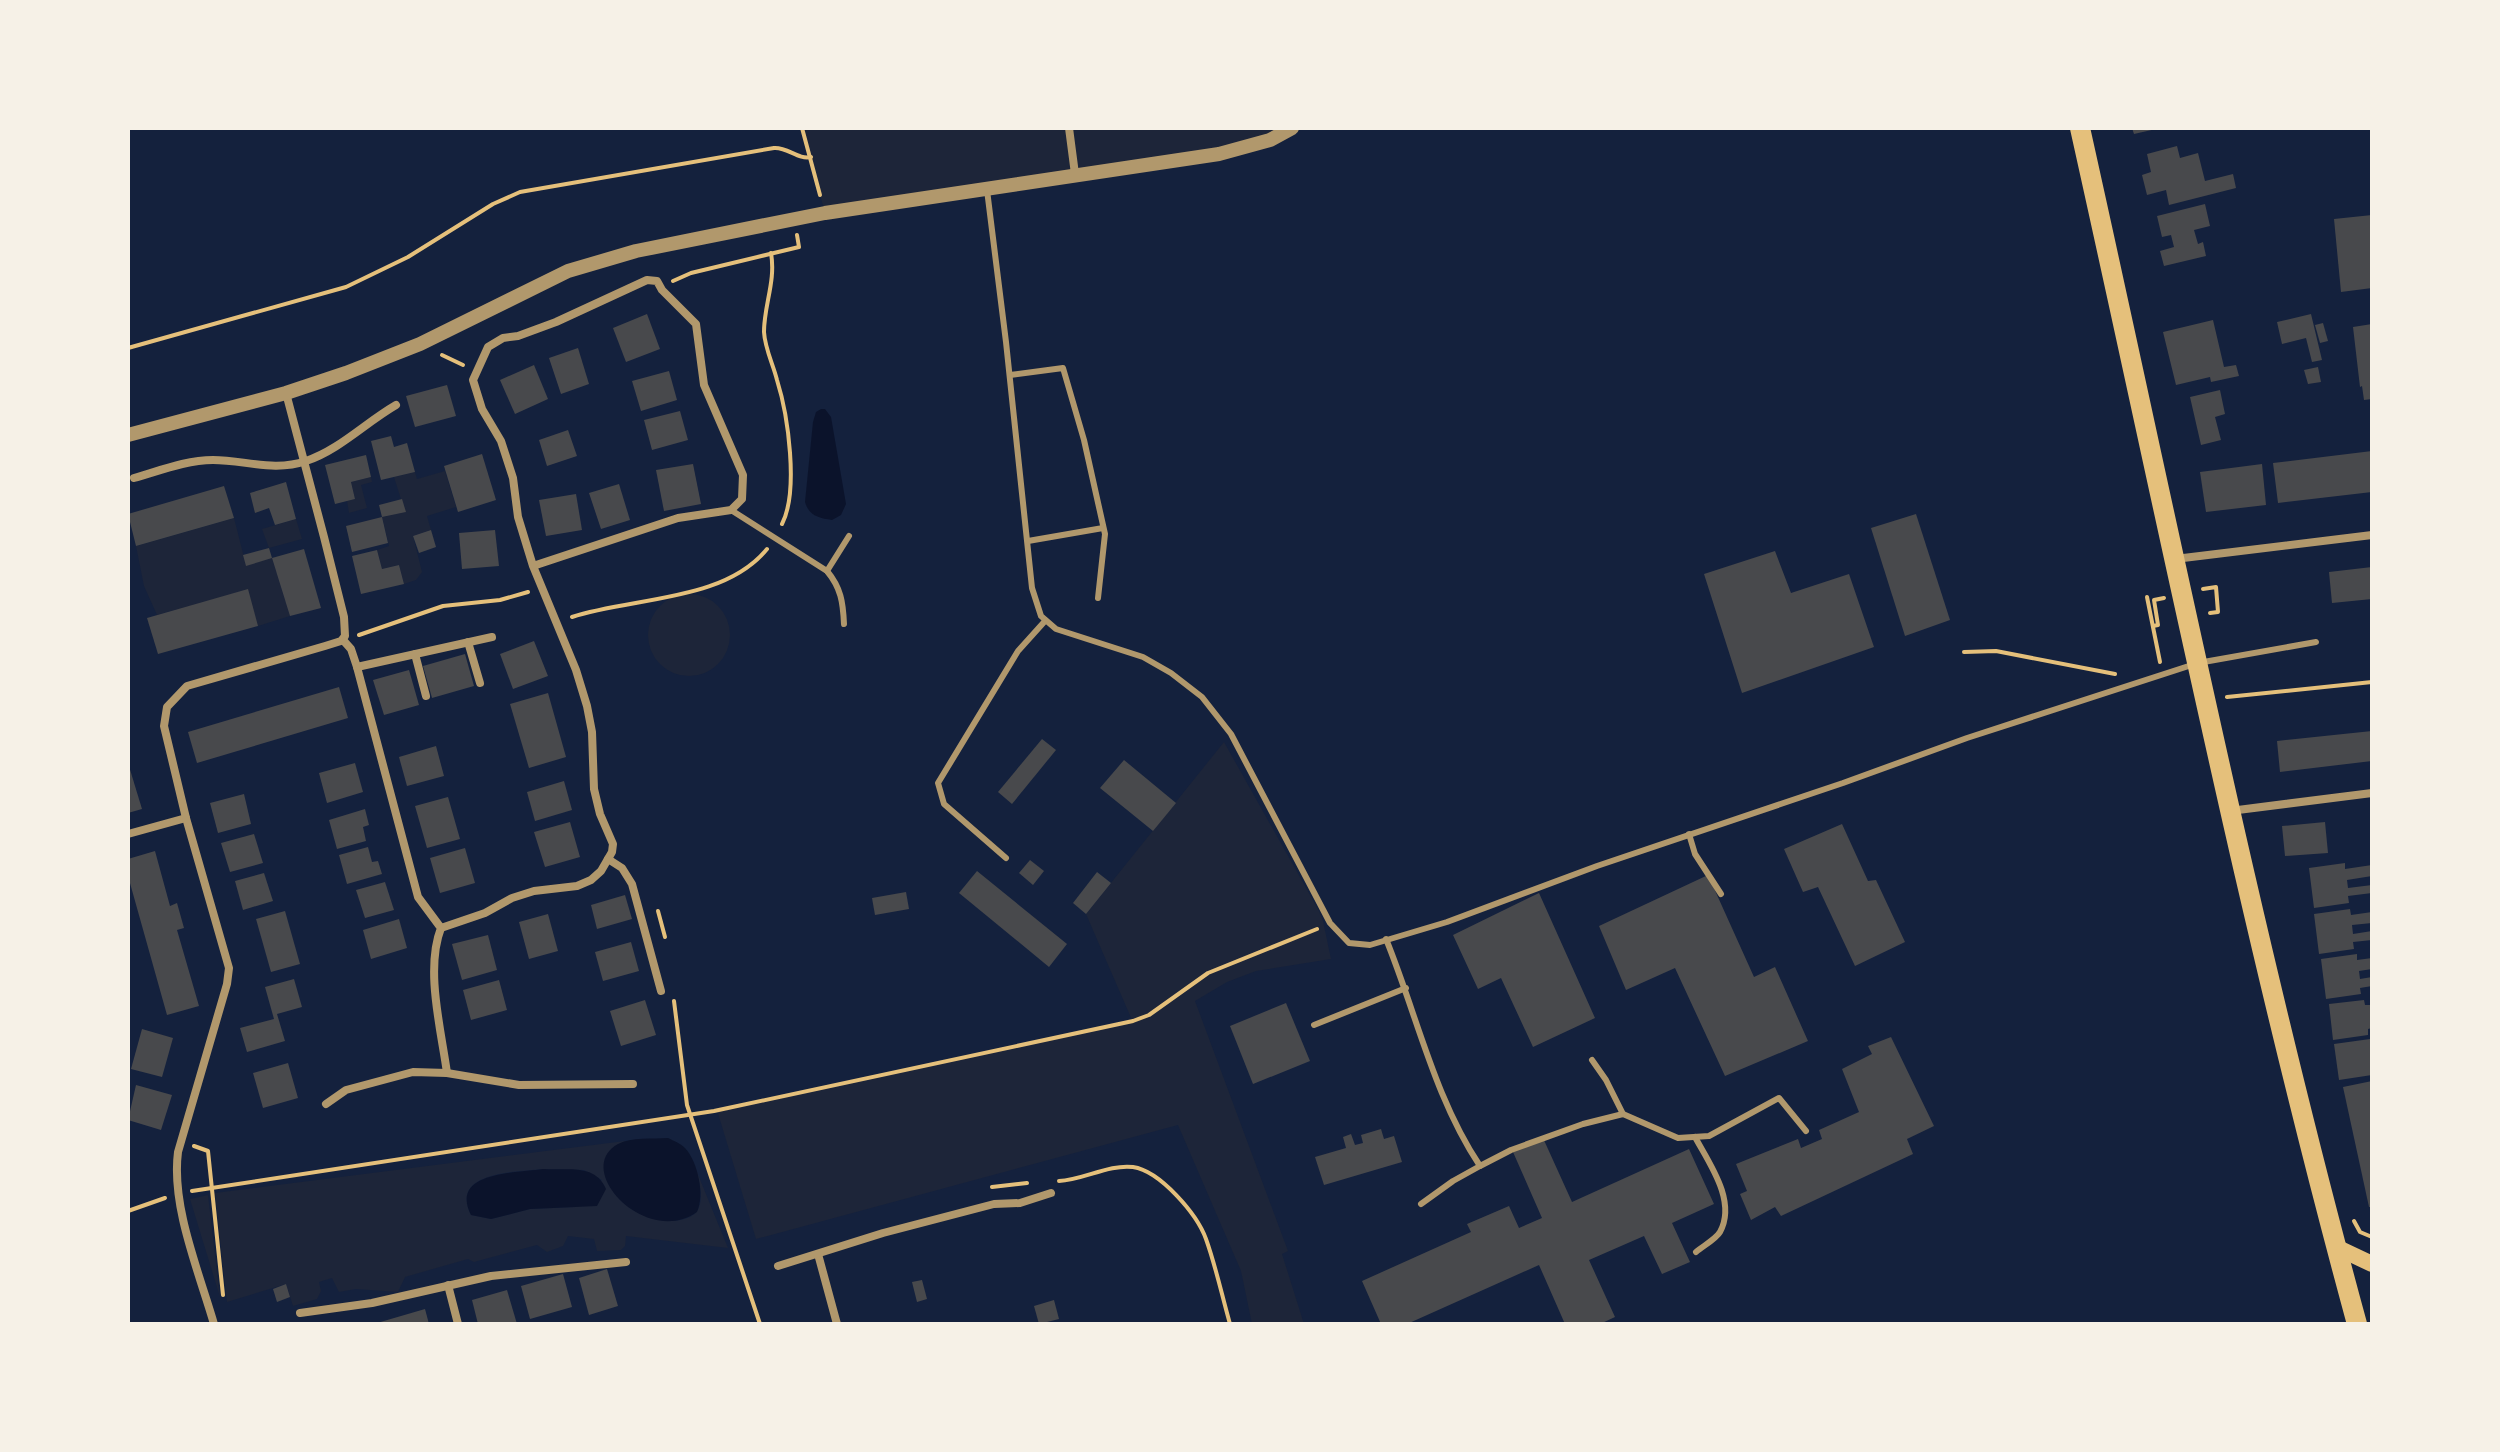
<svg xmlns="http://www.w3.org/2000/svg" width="2500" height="1452" font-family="Figtree,sans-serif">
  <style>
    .green { fill: #1d2539; fill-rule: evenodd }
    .water { fill: #0b132b }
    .building { fill: #48494c }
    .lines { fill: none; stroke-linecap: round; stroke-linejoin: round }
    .path { stroke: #e5c07b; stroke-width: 4 }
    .service { stroke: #b1986c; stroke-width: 6 }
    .minor { stroke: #b1986c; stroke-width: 8 }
    .tertiary { stroke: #b1986c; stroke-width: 14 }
    .secondary { stroke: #e5c07b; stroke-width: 16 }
    .primary { stroke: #e5c07b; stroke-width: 20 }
  </style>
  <rect width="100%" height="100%" fill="#14213d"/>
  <!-- green -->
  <g class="green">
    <path d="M802 128H1292L1270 140 825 213Z"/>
    <path d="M445 471 456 507 427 516 431 530 413 536 422 572 416 580 404 584 399 565 382 569 377 550 389 546 382 517 405 512 394 477 415 472 417 479Z"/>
    <path d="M371 477 372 482 361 485 367 508 349 513 347 501 355 499 351 482Z"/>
    <path d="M234 518 246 565 272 558 290 616 258 626 229 595 157 615 144 586 136 546Z"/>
    <path d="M296 519 302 539 269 548 262 529Z"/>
    <circle cx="689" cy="635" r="41"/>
    <path d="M1224 742 1319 911 1323 921 1331 959 1256 971 1227 982 1195 1001 1288 1251 1282 1254 1304 1324H1252L1241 1271 1178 1125 756 1239 717 1110 1132 1020 1086 914Z"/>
    <path d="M625 1141 607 1155C593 1216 693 1240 700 1204 704 1188 695 1170 690 1155L728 1248 626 1236 625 1246 621 1250 597 1251 594 1239 568 1236 563 1246 547 1252 537 1245 474 1262 468 1259 405 1277 398 1292 356 1289 339 1292 332 1278 319 1282 321 1291 317 1299 293 1306 286 1284 227 1302 215 1193ZM543 1169 584 1170 602 1180 575 1207 530 1209 491 1219 471 1215C449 1171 517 1172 543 1169Z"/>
    <path d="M208 1195 220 1297 190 1199Z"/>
  </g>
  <!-- water -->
  <g class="water">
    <path d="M821 409H825L831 417 846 504 841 515 832 520C819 518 809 516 805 502L813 422 816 412Z"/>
    <path d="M668 1138C674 1141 680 1143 685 1148 698 1162 705 1195 697 1212 646 1248 572 1169 618 1144 631 1137 653 1139 668 1138Z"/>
    <path d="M543 1169C567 1171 595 1163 606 1189L597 1206 530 1209 491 1219 471 1215C449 1171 517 1173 543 1169Z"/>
  </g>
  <!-- building -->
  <g class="building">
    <path d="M2132 128H2156V129L2134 134Z"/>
    <path d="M2177 146 2180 158 2198 153 2205 181 2233 174 2236 188 2169 205 2166 190 2147 195 2142 175 2151 172 2147 154Z"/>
    <path d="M2205 204 2210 226 2194 230 2198 244 2203 242 2206 256 2164 266 2160 251 2174 247 2171 235 2162 237 2157 216Z"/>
    <path d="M2372 215V288L2341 292 2334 219Z"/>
    <path d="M647 314 660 349 626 362 613 328Z"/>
    <path d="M2311 314 2322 360 2312 362 2306 338 2282 344 2277 322Z"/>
    <path d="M2213 320 2224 367 2236 365 2239 376 2211 382 2210 377 2176 385 2163 332Z"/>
    <path d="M2323 323 2328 341 2320 343 2315 325Z"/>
    <path d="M2372 324V399L2364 400 2362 386 2360 387 2353 327Z"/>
    <path d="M578 348 589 384 561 394 549 358Z"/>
    <path d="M534 365 548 399 515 414 500 380Z"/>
    <path d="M2318 367 2321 382 2308 384 2304 370Z"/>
    <path d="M669 371 677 400 641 411 632 381Z"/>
    <path d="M447 385 456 416 415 427 406 396Z"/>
    <path d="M2220 390 2225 414 2215 417 2221 440 2201 445 2190 397Z"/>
    <path d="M680 411 688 440 652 450 644 420Z"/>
    <path d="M568 430 577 456 547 466 539 440Z"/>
    <path d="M391 436 394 447 407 443 415 472 381 480 371 441Z"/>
    <path d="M2372 451V492L2278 503 2273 463Z"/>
    <path d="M482 454 496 500 458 512 444 466Z"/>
    <path d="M366 455 371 477 351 482 355 499 335 504 325 465Z"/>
    <path d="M693 464 701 504 664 511 656 470Z"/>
    <path d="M2262 464 2266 505 2206 512 2200 472Z"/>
    <path d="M286 482 296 519 275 525 269 508 255 513 250 493Z"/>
    <path d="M619 484 630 520 601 529 589 493Z"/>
    <path d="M224 486 234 518 136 546 128 514Z"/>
    <path d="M576 494 582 530 546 536 539 500Z"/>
    <path d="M402 499 406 512 382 517 379 505Z"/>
    <path d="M1916 514 1950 620 1905 636 1871 528Z"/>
    <path d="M382 517 388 543 352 552 346 526Z"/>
    <path d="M431 530 436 547 419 553 413 536Z"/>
    <path d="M495 530 499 566 462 569 459 533Z"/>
    <path d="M269 548 272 558 246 566 243 555Z"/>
    <path d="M304 549 321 608 290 616 272 558Z"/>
    <path d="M377 550 382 569 399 565 404 584 361 594 352 556Z"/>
    <path d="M1775 551 1791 593 1849 574 1874 647 1742 693 1704 574Z"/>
    <path d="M2372 567V599L2332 603 2329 572Z"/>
    <path d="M248 589 258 626 158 654 147 618Z"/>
    <path d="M534 641 548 676 513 689 500 654Z"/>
    <path d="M465 654 474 686 432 698 423 666Z"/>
    <path d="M409 670 419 705 384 715 373 680Z"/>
    <path d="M339 687 348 718 197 763 188 732Z"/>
    <path d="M548 693 566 757 529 768 510 704Z"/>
    <path d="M2372 731V761L2280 772 2277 741Z"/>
    <path d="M1042 739 1056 750 1012 804 998 792Z"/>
    <path d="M436 746 444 776 407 786 399 757Z"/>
    <path d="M1124 760 1176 803 1153 831 1100 788Z"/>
    <path d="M128 763 142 809 128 813Z"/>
    <path d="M355 763 363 792 327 803 319 773Z"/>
    <path d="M564 781 572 810 535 821 527 792Z"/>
    <path d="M244 794 251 824 218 833 210 803Z"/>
    <path d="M448 797 460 839 427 848 415 806Z"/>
    <path d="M365 809 369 825 363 827 366 841 337 849 329 820Z"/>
    <path d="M570 822 580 857 545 867 534 832Z"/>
    <path d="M2325 822 2328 853 2285 856 2282 826Z"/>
    <path d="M1842 824 1868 881 1876 880 1905 942 1855 966 1818 887 1803 892 1784 849Z"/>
    <path d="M254 834 263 863 230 872 221 843Z"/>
    <path d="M368 847 372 862 378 861 382 874 347 884 339 855Z"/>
    <path d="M465 848 475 883 440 893 430 858Z"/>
    <path d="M155 851 170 906 177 903 184 928 177 930 199 1006 167 1015 128 876V859Z"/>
    <path d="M1030 860 1044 871 1033 885 1019 873Z"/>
    <path d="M2345 863V869L2372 865V876L2347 880 2348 888 2372 885V893L2348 896 2349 903 2314 908 2309 868Z"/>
    <path d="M977 871 1067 944 1049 967 959 893Z"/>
    <path d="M1097 872 1111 883 1086 914 1073 903Z"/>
    <path d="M264 873 273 901 243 910 235 881Z"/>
    <path d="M1708 875 1754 977 1775 967 1808 1041 1725 1076 1675 968 1626 990 1599 926Z"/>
    <path d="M385 882 394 910 365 918 356 890Z"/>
    <path d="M906 892 909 909 875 915 872 898Z"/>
    <path d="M1539 893 1595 1018 1533 1047 1501 978 1478 989 1453 935Z"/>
    <path d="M625 895 632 919 597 929 591 905Z"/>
    <path d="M2350 909 2351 915 2372 912V923L2352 925 2353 934 2372 931V940L2353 942 2354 949 2319 954 2314 914Z"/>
    <path d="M285 911 300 964 271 972 256 919Z"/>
    <path d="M548 914 558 951 529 959 519 922Z"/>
    <path d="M399 919 407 948 371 959 363 930Z"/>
    <path d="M488 935 497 970 462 980 452 944Z"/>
    <path d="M631 942 639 971 603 981 595 952Z"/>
    <path d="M2357 954V960L2372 958V969L2359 971 2360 979 2372 977V986L2360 988 2361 994 2326 999 2321 959Z"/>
    <path d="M294 979 302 1007 277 1014 285 1041 247 1052 240 1028 274 1019 265 987Z"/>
    <path d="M499 980 507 1010 471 1020 463 990Z"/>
    <path d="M645 1000 656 1035 621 1046 610 1011Z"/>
    <path d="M2364 1000 2365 1005H2372V1028L2368 1029V1035L2333 1040 2329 1004Z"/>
    <path d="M1286 1003 1310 1061 1253 1084 1230 1026Z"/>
    <path d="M142 1029 173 1038 162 1077 131 1069Z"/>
    <path d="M1891 1037 1934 1126 1907 1139 1913 1154 1781 1216 1775 1207 1751 1220 1740 1194 1747 1191 1736 1164 1798 1139 1801 1148 1822 1139 1819 1130 1859 1112 1842 1069 1872 1054 1868 1046Z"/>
    <path d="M2370 1039 2372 1075 2339 1080 2334 1044Z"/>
    <path d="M288 1063 298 1098 263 1108 253 1073Z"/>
    <path d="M2372 1081V1207H2369L2343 1087Z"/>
    <path d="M136 1085 172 1095 161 1130 128 1120Z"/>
    <path d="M1381 1129 1384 1139 1394 1136 1402 1162 1324 1185 1315 1157 1346 1148 1343 1137 1351 1134 1355 1145 1363 1143 1361 1135Z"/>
    <path d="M1543 1138 1572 1202 1689 1149 1714 1204 1672 1223 1690 1262 1662 1274 1644 1236 1589 1260 1615 1317 1600 1324H1565L1539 1265 1407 1324H1381L1362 1281 1471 1232 1467 1224 1509 1206 1519 1228 1542 1218 1513 1152Z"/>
    <path d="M607 1269 618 1306 589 1315 579 1278Z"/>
    <path d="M563 1274 572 1307 530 1319 521 1286Z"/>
    <path d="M922 1280 927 1299 917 1302 912 1282Z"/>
    <path d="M286 1284 290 1297 277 1302 273 1289Z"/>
    <path d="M507 1290 517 1324H478L472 1300Z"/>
    <path d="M1054 1300 1059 1319 1039 1324 1034 1306Z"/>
    <path d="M425 1309 429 1324H377V1323Z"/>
  </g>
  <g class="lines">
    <!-- path -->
    <g class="path">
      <path d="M802 128 820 195"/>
      <path d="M771 253C776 281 764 305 764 332 765 349 773 364 777 380 788 415 799 491 782 524"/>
      <path d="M673 281 691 273 799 247 797 235"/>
      <path d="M128 348 346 287 408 257 493 204 520 192 774 148C788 147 798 160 811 157"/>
      <path d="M442 355 463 365"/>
      <path d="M2203 589 2216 587 2218 612 2210 613"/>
      <path d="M2147 597 2160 662"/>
      <path d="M572 617C633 597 724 602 767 549"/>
      <path d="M2153 626 2158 625 2154 600 2164 598"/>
      <path d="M359 635 443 606 500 600 528 592"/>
      <path d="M1964 652 1996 651 2115 674"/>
      <path d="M2227 697 2372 682"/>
      <path d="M658 911 665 937"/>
      <path d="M674 1001 687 1105 760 1324"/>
      <path d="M194 1146 208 1151 223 1295"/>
      <path d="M1059 1181C1083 1180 1109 1164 1133 1167 1160 1171 1197 1214 1206 1239 1216 1267 1222 1296 1230 1324"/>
      <path d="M992 1187 1027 1183"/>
      <path d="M192 1191 714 1111 1133 1021 1149 1015 1208 973 1317 929"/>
      <path d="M128 1211 165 1198"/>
      <path d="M2354 1221 2360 1232 2372 1237"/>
    </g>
    <!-- service -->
    <g class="service">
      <path d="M987 190 1006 342 1032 588 1041 616 1056 629 1143 657 1171 673 1202 697 1231 734 1330 923 1349 943 1370 945 1447 922 1597 866 1843 783 1967 738 2198 663 2316 642"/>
      <path d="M1010 375 1063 368 1084 440 1105 534 1098 598"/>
      <path d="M731 510 827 571C841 588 843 602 844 624"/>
      <path d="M1028 541 1103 528"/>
      <path d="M827 571 849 536"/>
      <path d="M1689 834 1695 854 1721 894"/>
      <path d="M1006 858 944 804 938 783 1018 651 1045 621"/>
      <path d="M1386 939C1417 1015 1434 1097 1480 1166L1511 1150 1583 1124 1623 1114 1678 1138 1709 1136 1779 1098 1806 1131"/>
      <path d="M1314 1025 1406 988"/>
      <path d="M1592 1060 1606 1080 1623 1114"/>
      <path d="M1695 1137C1709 1163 1737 1201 1720 1232 1716 1239 1703 1246 1696 1252"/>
      <path d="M1421 1204 1453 1181 1480 1166"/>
    </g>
    <!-- minor -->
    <g class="minor">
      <path d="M1069 128 1075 174"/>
      <path d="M134 478C159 471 186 460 213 460 245 460 274 472 306 461 339 450 365 423 396 405"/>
      <path d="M2175 559 2372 535"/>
      <path d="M343 640 351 649 357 667 418 897 441 928C425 969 441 1029 447 1073"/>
      <path d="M468 642 480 683"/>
      <path d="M415 654 426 696"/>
      <path d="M357 667 492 637"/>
      <path d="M2230 811 2372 793"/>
      <path d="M128 834 186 818"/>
      <path d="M608 859 622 868 632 884 661 991"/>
      <path d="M441 928 485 913 512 898 534 891 577 886 591 880 601 871 612 852 613 844 600 814 594 789 592 732 587 706 576 670 533 566 518 517 513 478 501 441 482 409 473 380 488 347 503 338 518 336 556 322 647 280 657 281 662 290 696 324 704 385 743 475 742 499 731 510 678 518 533 566"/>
      <path d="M326 1104 346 1090 413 1072 447 1073 519 1085 633 1084"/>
      <path d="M818 1254 837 1324"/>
      <path d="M778 1266 883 1233 994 1204 1020 1203 1051 1193"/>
      <path d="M448 1285 458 1324"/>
      <path d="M300 1313 372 1303 491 1276 626 1262"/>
      <path d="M214 1324C199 1272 171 1206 178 1152L227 984 229 968 186 818 164 726 167 707 187 686 325 646 341 641 345 636 344 617 324 537 286 393"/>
    </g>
    <!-- tertiary -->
    <path class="tertiary" d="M128 435 286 393 346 373 420 344 568 271 636 251 825 213 1219 154 1270 140 1292 128"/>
    <!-- secondary -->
    <path class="secondary" d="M2336 1247 2372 1264"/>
    <!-- primary -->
    <path class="primary" d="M2080 128C2169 527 2249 929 2357 1324"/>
  </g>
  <!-- border -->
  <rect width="2500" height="1452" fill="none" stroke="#f6f1e7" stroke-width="260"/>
</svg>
